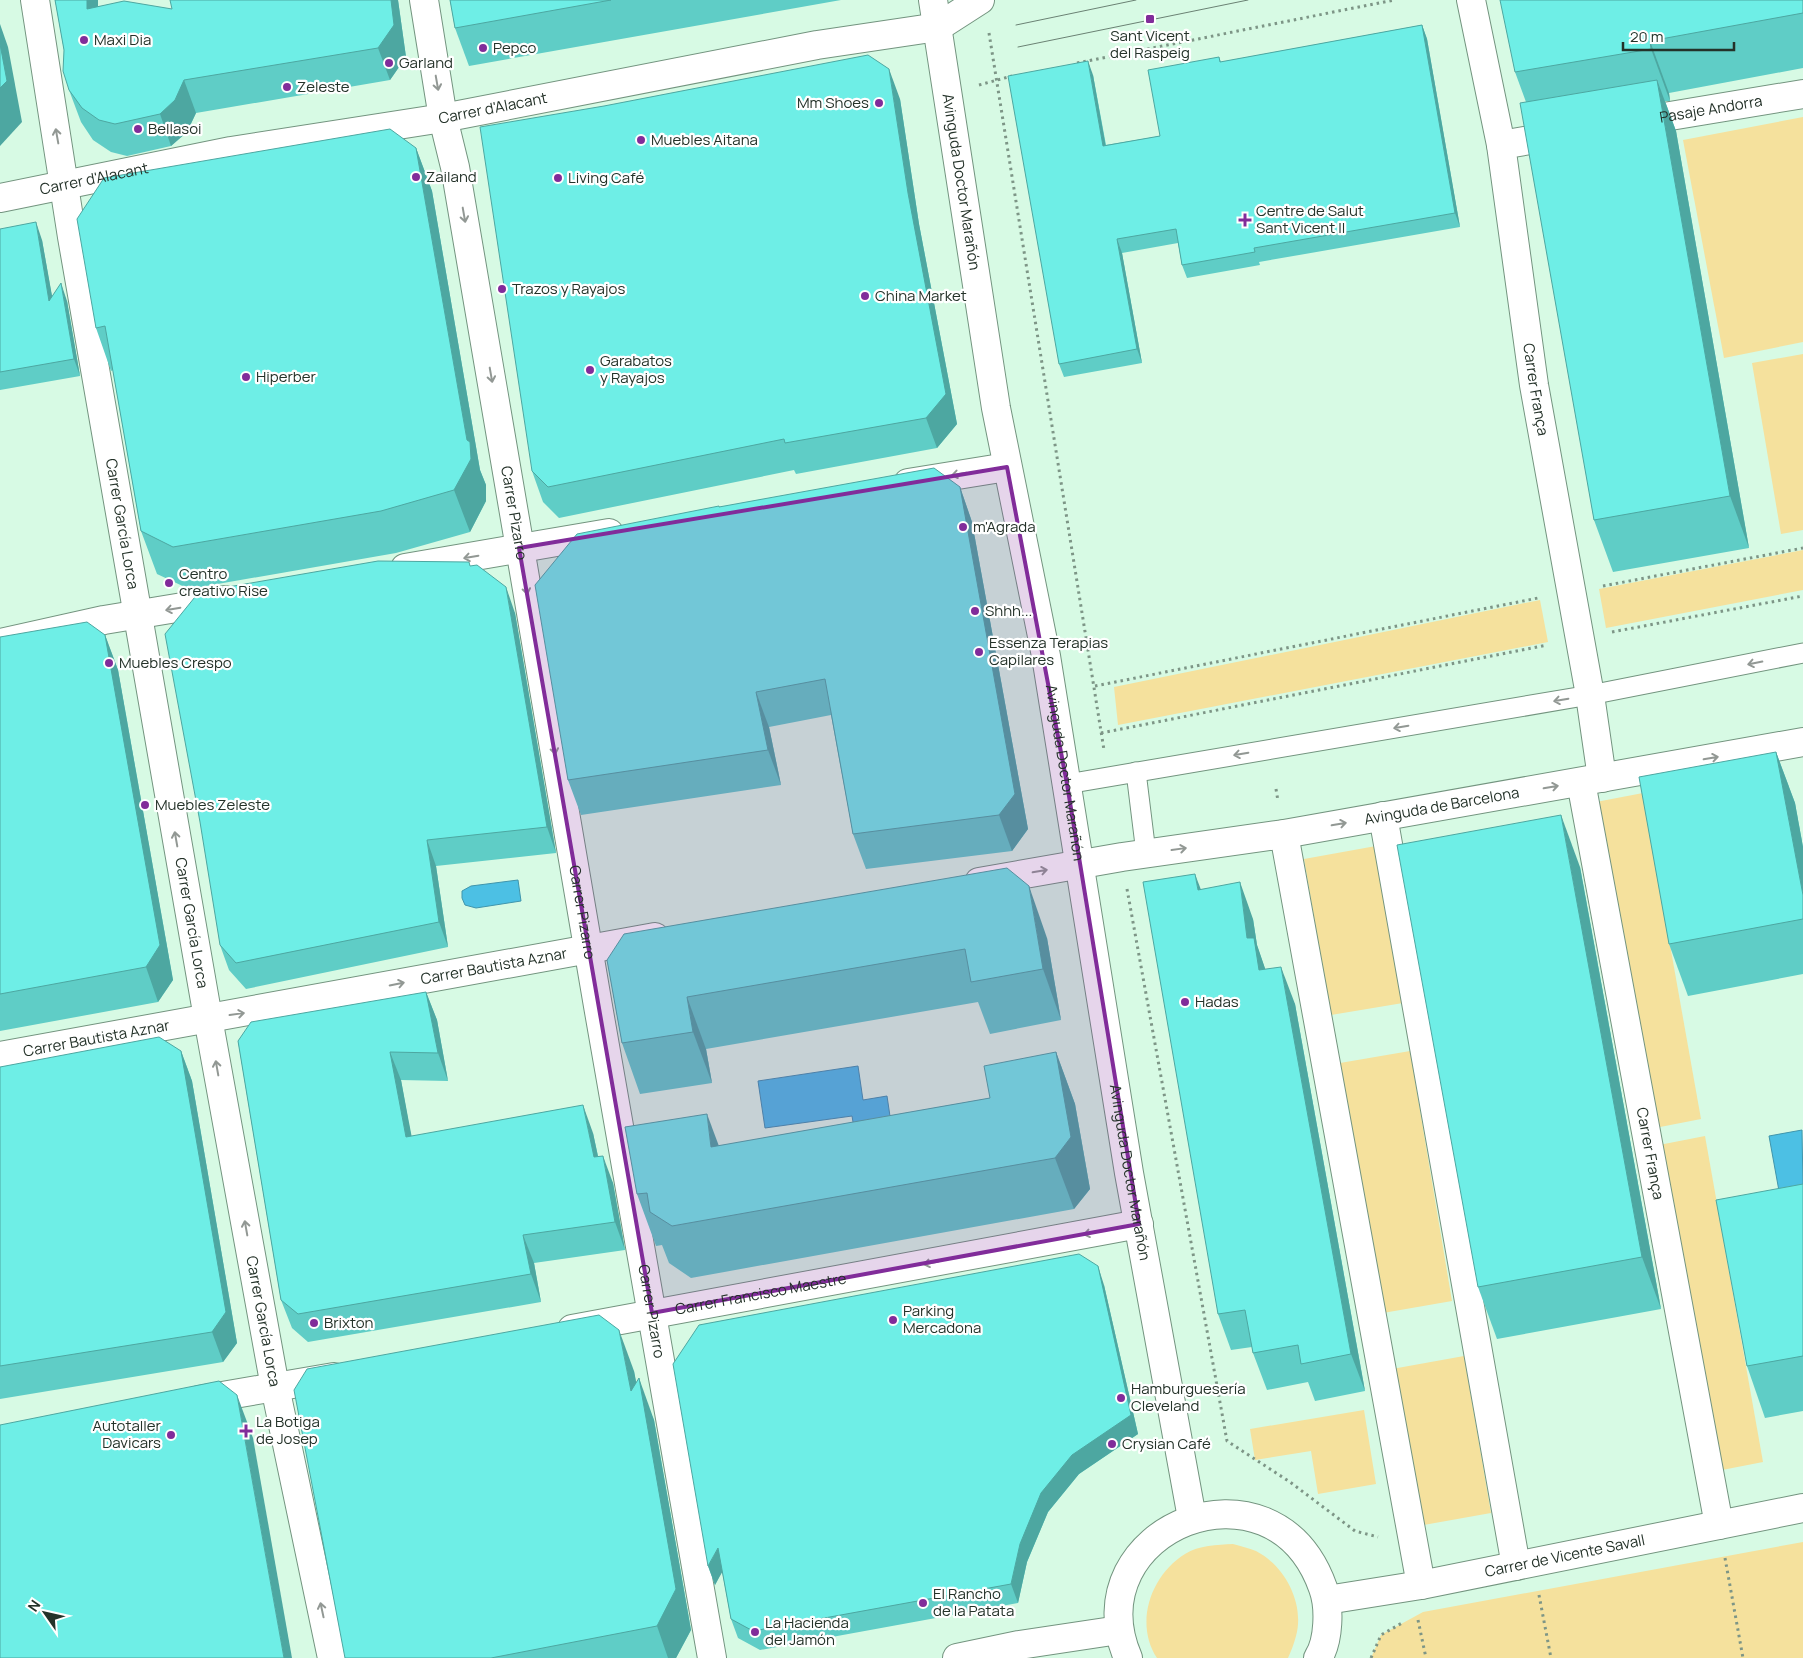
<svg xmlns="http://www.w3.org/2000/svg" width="1803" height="1658" font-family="Manrope,sans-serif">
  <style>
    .green { fill: #f5e19d }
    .water { fill: #4cc0e4; stroke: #4095ac }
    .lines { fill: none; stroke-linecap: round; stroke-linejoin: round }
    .lane-casing { stroke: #73947f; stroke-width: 21 }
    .street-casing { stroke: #73947f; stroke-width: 30 }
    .secondary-casing { stroke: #73947f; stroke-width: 30 }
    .path { stroke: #7d9586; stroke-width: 3; stroke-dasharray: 2.5 4; stroke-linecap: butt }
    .lane { stroke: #fff; stroke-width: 19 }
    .street { stroke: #fff; stroke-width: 28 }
    .secondary { stroke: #fff; stroke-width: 28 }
    .tram { stroke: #6a8173; stroke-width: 1 }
    .wall { fill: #5fcdc6 }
    .shaded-wall { fill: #4da7a1 }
    .building { fill: #6eeee6; stroke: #4da7a1 }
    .oneway { stroke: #929894 }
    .marked { fill: #812c9a; fill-opacity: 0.2; stroke: #812c9a; stroke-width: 4; stroke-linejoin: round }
    .poi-dot { fill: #812c9a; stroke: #fff; stroke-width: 2 }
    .labels { text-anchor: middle; stroke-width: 4.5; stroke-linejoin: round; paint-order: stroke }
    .poi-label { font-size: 15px; fill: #243229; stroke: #fff; text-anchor: start }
    .street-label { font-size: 15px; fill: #243229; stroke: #fff }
  </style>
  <rect width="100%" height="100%" fill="#d7fae4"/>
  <!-- green -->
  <g class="green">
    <path d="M1803 117V342L1724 358 1683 140Z"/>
    <path d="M1803 354V530L1781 534 1752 363Z"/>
    <path d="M1803 550V590L1606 628 1599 589Z"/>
    <path d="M1540 600 1548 642 1118 725 1114 687Z"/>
    <path d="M1643 793 1701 1119 1655 1128 1596 802Z"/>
    <path d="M1376 846 1403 1003 1331 1015 1304 859Z"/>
    <path d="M1410 1051 1452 1301 1383 1313 1340 1063Z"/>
    <path d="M1705 1136 1763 1462 1717 1471 1659 1145Z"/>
    <path d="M1464 1356 1491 1513 1418 1526 1392 1369Z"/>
    <path d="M1364 1410 1376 1484 1318 1494 1311 1451 1255 1460 1250 1429Z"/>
    <path d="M1803 1542V1658H1371L1381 1635 1423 1612Z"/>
    <path d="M1233 1544C1240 1546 1249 1548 1256 1551 1285 1566 1305 1604 1296 1636 1294 1644 1291 1651 1288 1658H1157C1134 1623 1151 1575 1185 1554 1199 1545 1217 1545 1233 1544Z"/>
  </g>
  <!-- water -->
  <g class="water">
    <path d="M518 880 521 901 476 908 465 905 462 898V891L471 886Z"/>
    <path d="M858 1066 863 1100 887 1096 891 1123 854 1128 852 1116 765 1128 758 1081Z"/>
    <path d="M1802 1130 1803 1187 1779 1191 1769 1136Z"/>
  </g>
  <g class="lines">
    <defs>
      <g id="lane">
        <path d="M1136 772 1146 853"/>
        <path d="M1067 784 1590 695 1803 653"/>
      </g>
      <g id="street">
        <path id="s1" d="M35 0 72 237 208 1018 275 1387 332 1658"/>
        <path id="s2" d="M424 0 443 118 455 167 598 1006 712 1658"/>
        <path id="s3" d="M1471 0 1501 145 1534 385 1590 695 1602 778"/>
        <path id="s4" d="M1634 122 1803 94"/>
        <path d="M1501 145 1565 134"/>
        <path d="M908 483 1007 467"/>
        <path d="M405 568 609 533"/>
        <path d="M0 643 104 620 225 600"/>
        <path id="s5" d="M1581 782 1719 1525"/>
        <path d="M1383 816 1516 1566"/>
        <path d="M1284 834 1421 1585"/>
        <path id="s6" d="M979 882 1122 857 1284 834 1803 742"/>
        <path id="s7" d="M0 1056 655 937"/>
        <path id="s8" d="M572 1329 1139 1224"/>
        <path d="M199 1400 334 1377"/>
        <path d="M957 1658 1019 1645 1119 1630"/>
      </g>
      <g id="secondary">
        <path id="s9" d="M933 0 996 408 1046 656 1129 1173 1192 1518"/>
        <path id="s10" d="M0 198 231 151 443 118 817 45 938 27 980 0"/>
        <path id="s11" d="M1327 1600 1421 1585 1803 1508"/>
        <path d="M1128 1658C1073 1529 1273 1447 1323 1588 1330 1607 1329 1641 1318 1658"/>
      </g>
    </defs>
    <!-- lane casing -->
    <use href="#lane" class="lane-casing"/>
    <!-- street casing -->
    <use href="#street" class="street-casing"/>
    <!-- secondary casing -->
    <use href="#secondary" class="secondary-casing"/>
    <!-- path -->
    <g class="path">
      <path d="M989 33 1104 750"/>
      <path d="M1077 63 1394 0"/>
      <path d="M979 85 1012 76"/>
      <path d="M1603 586 1803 548"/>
      <path d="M1612 632 1803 596"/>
      <path d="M1095 686 1538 598"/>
      <path d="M1101 733 1547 645"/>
      <path d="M1276 789 1278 801"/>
      <path d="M1127 889 1227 1441 1290 1482 1355 1531 1378 1537"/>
      <path d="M1725 1558 1743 1658"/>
      <path d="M1539 1595 1551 1658"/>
      <path d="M1418 1620 1426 1658"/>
      <path d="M1371 1658 1381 1635 1402 1623"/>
    </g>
    <!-- lane -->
    <use href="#lane" class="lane"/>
    <!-- street -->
    <use href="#street" class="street"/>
    <!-- secondary -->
    <use href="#secondary" class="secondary"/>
    <!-- tram -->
    <g class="tram">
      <path d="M1016 25 1136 0"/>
      <path d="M1018 47 1248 0"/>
    </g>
  </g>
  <!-- wall -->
  <g class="wall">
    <path d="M55 0H98V6L172 9 398 0 406 57 390 80 196 113 187 132 171 146 127 156 111 152 93 140 81 122 69 90 64 50Z"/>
    <path d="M450 0H841L469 66 455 28Z"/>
    <path d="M1803 0V68L1669 93 1670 101H1665L1676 131 1749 548 1613 572 1594 520 1526 102 1515 72Z"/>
    <path d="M1422 25 1427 39 1460 227 1259 262 1260 265 1187 278 1182 265 1178 243 1122 253 1142 363 1064 377 1059 364 1093 75 1106 145 1160 136 1219 57 1221 62Z"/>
    <path d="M900 99 919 224 957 424 937 448 796 474 794 470 559 518 543 502 532 471Z"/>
    <path d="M416 148 432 191 480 470 486 485V501L470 532 396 553 189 589 157 574 141 531 113 370 111 371 96 328Z"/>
    <path d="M0 229 42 240 52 297 67 301 80 376 0 390Z"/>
    <path d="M960 487 972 522 1028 829 1012 851 866 869 853 834 831 715 769 727 781 785 581 815 568 780 720 507Z"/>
    <path d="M470 566 515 613 556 853 436 866 448 947 246 989 229 970 220 945Z"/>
    <path d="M105 635 118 670 173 980 158 1002 0 1031V637Z"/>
    <path d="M1776 752 1795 803 1803 847V974L1688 996 1669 944Z"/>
    <path d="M1580 867 1661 1309 1497 1339 1478 1287Z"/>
    <path d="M1201 890 1253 919 1257 945 1265 969 1295 1004 1365 1391 1315 1401 1308 1382 1267 1390 1253 1353 1252 1347 1231 1350 1218 1314Z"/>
    <path d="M1047 938 1061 1020 990 1034 978 1002 706 1049 712 1083 640 1094 622 1043 607 960Z"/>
    <path d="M426 992 437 1020 448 1081 401 1080 411 1136 593 1133 598 1156 613 1183 625 1250 534 1263 541 1302 308 1342 292 1328 281 1300 238 1041Z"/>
    <path d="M181 1051 192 1081 237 1343 223 1362 0 1399V1067Z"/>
    <path d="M1056 1052 1075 1104 1090 1189 1074 1209 691 1278 669 1263 662 1245 656 1246 637 1194 718 1146 990 1098Z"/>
    <path d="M1803 1184V1411L1765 1418 1747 1366Z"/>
    <path d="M1104 1285 1138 1434 1079 1474 1048 1512 1027 1562 1018 1603 760 1650 738 1638 731 1619 722 1571 715 1585 708 1566Z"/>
    <path d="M634 1371 636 1383 654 1420 691 1630 676 1658H345Z"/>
  </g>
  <!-- shaded-wall -->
  <g class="shaded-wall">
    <path d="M87 0H98V41L87 9Z"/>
    <path d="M391 0H398L406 57 390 80 378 48Z"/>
    <path d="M0 24 8 47 22 122 0 146Z"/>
    <path d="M1422 25 1427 39 1460 227 1455 213Z"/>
    <path d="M1650 41 1669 93 1670 101 1651 49Z"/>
    <path d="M1088 61 1093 75 1108 159 1103 146Z"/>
    <path d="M889 69 900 99 919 224 957 424 937 448 926 418 908 193Z"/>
    <path d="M184 80 196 113 187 132 171 146 160 114Z"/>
    <path d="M1657 80 1676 131 1749 548 1730 496Z"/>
    <path d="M416 148 432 191 480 470 486 485V501L470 532 454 490 467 440Z"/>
    <path d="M36 222 42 240 56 318 49 301Z"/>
    <path d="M1117 239 1122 253 1142 363 1137 349Z"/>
    <path d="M61 283 67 301 80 376 74 359Z"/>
    <path d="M960 487 972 522 1028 829 1012 851 999 815Z"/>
    <path d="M506 587 515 613 556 853 547 827Z"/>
    <path d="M105 635 118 670 173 980 158 1002 146 967Z"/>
    <path d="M756 692 769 727 781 785 768 750Z"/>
    <path d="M1776 752 1795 803 1803 847V895Z"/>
    <path d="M1561 815 1580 867 1661 1309 1642 1257Z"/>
    <path d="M427 840 436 866 448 947 439 922Z"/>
    <path d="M1195 874 1209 911 1198 890Z"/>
    <path d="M1240 882 1253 919 1257 945 1267 974 1272 1007 1247 938Z"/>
    <path d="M1029 886 1047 938 1061 1020 1043 969Z"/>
    <path d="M1281 967 1295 1004 1365 1391 1351 1354Z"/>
    <path d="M426 992 437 1020 448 1081 438 1053Z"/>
    <path d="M687 997 706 1049 712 1083 693 1032Z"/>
    <path d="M181 1051 192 1081 237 1343 223 1362 212 1332Z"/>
    <path d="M390 1052 401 1080 417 1165 406 1137Z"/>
    <path d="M1056 1052 1075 1104 1090 1189 1074 1209 1055 1158Z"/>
    <path d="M583 1105 593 1133 604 1185 594 1157Z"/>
    <path d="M707 1114 726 1165 711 1147Z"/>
    <path d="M603 1156 613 1183 625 1250 615 1222Z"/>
    <path d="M523 1235 534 1263 541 1302 531 1274Z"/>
    <path d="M1098 1266 1104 1285 1138 1434 1079 1474 1048 1512 1027 1562 1018 1603 1011 1584 1020 1544Z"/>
    <path d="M619 1330 634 1371 646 1432 631 1391Z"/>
    <path d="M639 1378 654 1420 691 1630 676 1658H668L657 1626Z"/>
    <path d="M237 1395 253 1438 292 1658H284Z"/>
    <path d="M718 1548 725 1567 715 1585 708 1566Z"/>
  </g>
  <!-- building -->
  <g class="building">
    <path d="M55 0H87V9L124 1 172 9 170 0H391L394 25 378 48 184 80 175 100 160 114 115 124 99 120 82 108 69 90 63 71 64 50Z"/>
    <path d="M450 0H611L455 28Z"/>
    <path d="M1500 0H1803V13L1650 41 1651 49 1515 72Z"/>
    <path d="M1422 25 1455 213 1254 248 1255 252 1182 265 1176 229 1117 239 1137 349 1059 364 1008 76 1088 61 1103 146 1160 136 1148 70 1219 57 1220 62Z"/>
    <path d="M0 44 7 81 0 88Z"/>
    <path d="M868 55 889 69 908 193 946 394 926 418 785 443 784 439 548 487 532 471 480 127 604 106Z"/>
    <path d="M1657 80 1730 496 1594 520 1520 103Z"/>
    <path d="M390 129 416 148 467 440 470 442 471 459 454 490 381 511 173 547 141 531 105 326 96 328 77 219 104 178Z"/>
    <path d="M36 222 49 301 61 283 74 359 0 372V229Z"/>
    <path d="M934 468 960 487 1015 794 999 815 853 834 825 679 756 692 768 750 568 780 535 585 577 534 719 506V507Z"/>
    <path d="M378 561 469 562 470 566 477 565 506 587 547 827 427 840 439 922 236 963 220 945 200 822 165 634 199 592Z"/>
    <path d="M87 622 105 635 160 945 146 967 0 994V637Z"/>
    <path d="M1776 752 1803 895V919L1669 944 1639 777Z"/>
    <path d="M1561 815 1642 1257 1478 1287 1397 845Z"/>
    <path d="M1007 868 1029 886 1043 969 971 982 965 949 687 997 693 1032 622 1043 607 960 624 934Z"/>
    <path d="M1195 874 1198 890 1240 882 1247 938H1254L1259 970 1281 967 1351 1354 1301 1364 1298 1345 1253 1353 1245 1310 1218 1314 1143 882Z"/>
    <path d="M426 992 438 1053 390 1052 406 1137 583 1105 594 1157 603 1156 615 1222 523 1235 531 1274 298 1314 281 1300 238 1041 251 1022Z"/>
    <path d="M159 1037 181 1051 226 1312 212 1332 0 1366V1067Z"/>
    <path d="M1056 1052 1071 1137 1055 1158 672 1226 650 1212 647 1193 637 1194 625 1127 707 1114 711 1147 990 1098 984 1066Z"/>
    <path d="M1803 1184V1356L1747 1366 1716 1200Z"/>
    <path d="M1079 1254 1098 1266 1131 1415 1072 1455 1041 1493 1020 1544 1011 1584 753 1631 731 1619 718 1548 708 1566 673 1364 699 1325Z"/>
    <path d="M599 1315 619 1330 631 1391 639 1378 676 1589 657 1626 491 1658H345L294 1390 307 1369Z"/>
    <path d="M219 1381 237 1395 284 1658H0V1425Z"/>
  </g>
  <!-- one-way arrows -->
  <defs><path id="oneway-shaft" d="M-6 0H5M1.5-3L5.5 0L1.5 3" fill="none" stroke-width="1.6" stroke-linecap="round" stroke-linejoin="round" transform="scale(1.25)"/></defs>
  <g class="oneway">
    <use href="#oneway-shaft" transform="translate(437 83) rotate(80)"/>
    <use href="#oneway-shaft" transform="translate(57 136) rotate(-100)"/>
    <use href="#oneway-shaft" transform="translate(464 215) rotate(80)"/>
    <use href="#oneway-shaft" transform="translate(491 375) rotate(80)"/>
    <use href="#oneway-shaft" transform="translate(959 474) rotate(171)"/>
    <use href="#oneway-shaft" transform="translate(471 557) rotate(170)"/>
    <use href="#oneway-shaft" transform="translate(526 587) rotate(80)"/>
    <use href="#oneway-shaft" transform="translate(173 609) rotate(170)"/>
    <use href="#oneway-shaft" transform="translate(1755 663) rotate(169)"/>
    <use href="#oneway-shaft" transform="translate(1561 700) rotate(170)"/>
    <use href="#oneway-shaft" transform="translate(1401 727) rotate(170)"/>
    <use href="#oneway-shaft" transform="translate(554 747) rotate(80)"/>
    <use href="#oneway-shaft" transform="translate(1241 754) rotate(170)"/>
    <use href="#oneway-shaft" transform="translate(1711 758) rotate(-10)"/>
    <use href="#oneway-shaft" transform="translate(1551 787) rotate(-10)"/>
    <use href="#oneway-shaft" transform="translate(1339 824) rotate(-10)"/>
    <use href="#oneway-shaft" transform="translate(176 839) rotate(-100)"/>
    <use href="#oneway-shaft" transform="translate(1179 849) rotate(-8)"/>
    <use href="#oneway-shaft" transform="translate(1040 871) rotate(-10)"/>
    <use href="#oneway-shaft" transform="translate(397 984) rotate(-11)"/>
    <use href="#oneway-shaft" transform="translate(237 1014) rotate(-8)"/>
    <use href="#oneway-shaft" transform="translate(217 1068) rotate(-100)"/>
    <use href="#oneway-shaft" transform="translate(246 1228) rotate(-100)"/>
    <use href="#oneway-shaft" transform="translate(1091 1233) rotate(169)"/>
    <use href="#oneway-shaft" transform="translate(931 1263) rotate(169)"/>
    <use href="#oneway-shaft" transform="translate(322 1610) rotate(-102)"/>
  </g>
  <!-- marked area -->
  <path class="marked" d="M1007 467 1067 784 1139 1224 652 1313 519 548Z"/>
  <!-- markers -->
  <g class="poi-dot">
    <rect x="1145" y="14" width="10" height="10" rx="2.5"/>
    <circle cx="84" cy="40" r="5"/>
    <circle cx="483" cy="48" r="5"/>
    <circle cx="389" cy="63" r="5"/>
    <circle cx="287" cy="87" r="5"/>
    <circle cx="879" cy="103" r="5"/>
    <circle cx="138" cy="129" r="5"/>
    <circle cx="641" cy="140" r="5"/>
    <circle cx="416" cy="177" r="5"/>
    <circle cx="558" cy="178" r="5"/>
    <path d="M1242.5 212.5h5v5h5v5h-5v5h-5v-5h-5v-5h5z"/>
    <circle cx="502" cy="289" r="5"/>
    <circle cx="865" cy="296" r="5"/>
    <circle cx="590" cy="370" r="5"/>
    <circle cx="246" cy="377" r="5"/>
    <circle cx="963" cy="527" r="5"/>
    <circle cx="169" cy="583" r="5"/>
    <circle cx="975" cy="611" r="5"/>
    <circle cx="979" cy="652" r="5"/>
    <circle cx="109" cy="663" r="5"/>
    <circle cx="145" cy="805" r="5"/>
    <circle cx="1185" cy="1002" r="5"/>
    <circle cx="893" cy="1320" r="5"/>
    <circle cx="314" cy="1323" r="5"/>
    <circle cx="1121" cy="1398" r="5"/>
    <path d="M243.5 1423.5h5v5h5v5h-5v5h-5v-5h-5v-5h5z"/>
    <circle cx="171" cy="1435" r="5"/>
    <circle cx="1112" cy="1444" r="5"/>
    <circle cx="923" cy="1603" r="5"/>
    <circle cx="755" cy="1632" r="5"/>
  </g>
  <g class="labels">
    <!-- poi labels -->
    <g class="poi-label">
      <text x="1150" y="41" text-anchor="middle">Sant Vicent<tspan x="1150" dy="17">del Raspeig</tspan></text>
      <text x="94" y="45">Maxi Dia</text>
      <text x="493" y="53">Pepco</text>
      <text x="399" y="68">Garland</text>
      <text x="297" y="92">Zeleste</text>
      <text x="869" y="108" text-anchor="end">Mm Shoes</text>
      <text x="148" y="134">Bellasoi</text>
      <text x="651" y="145">Muebles Aitana</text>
      <text x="426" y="182">Zailand</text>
      <text x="568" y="183">Living Café</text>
      <text x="1256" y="216">Centre de Salut<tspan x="1256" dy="17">Sant Vicent II</tspan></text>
      <text x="512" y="294">Trazos y Rayajos</text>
      <text x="875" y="301">China Market</text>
      <text x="600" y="366">Garabatos<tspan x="600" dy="17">y Rayajos</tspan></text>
      <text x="256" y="382">Hiperber</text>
      <text x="973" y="532">m'Agrada</text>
      <text x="179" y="579">Centro<tspan x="179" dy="17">creativo Rise</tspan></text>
      <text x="985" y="616">Shhh...</text>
      <text x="989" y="648">Essenza Terapias<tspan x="989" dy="17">Capilares</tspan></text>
      <text x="119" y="668">Muebles Crespo</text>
      <text x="155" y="810">Muebles Zeleste</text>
      <text x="1195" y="1007">Hadas</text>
      <text x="903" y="1316">Parking<tspan x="903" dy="17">Mercadona</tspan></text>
      <text x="324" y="1328">Brixton</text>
      <text x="1131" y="1394">Hamburguesería<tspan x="1131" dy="17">Cleveland</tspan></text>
      <text x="256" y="1427">La Botiga<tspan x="256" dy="17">de Josep</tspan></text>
      <text x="161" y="1431" text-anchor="end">Autotaller<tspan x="161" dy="17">Davicars</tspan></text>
      <text x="1122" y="1449">Crysian Café</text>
      <text x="933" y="1599">El Rancho<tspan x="933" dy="17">de la Patata</tspan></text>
      <text x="765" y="1628">La Hacienda<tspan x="765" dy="17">del Jamón</tspan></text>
    </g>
    <!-- street labels -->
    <g class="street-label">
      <text dy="5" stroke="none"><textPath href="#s10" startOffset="501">Carrer d'Alacant</textPath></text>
      <text dy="5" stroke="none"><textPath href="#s4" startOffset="78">Pasaje Andorra</textPath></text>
      <text dy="5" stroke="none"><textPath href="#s10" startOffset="96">Carrer d'Alacant</textPath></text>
      <text dy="5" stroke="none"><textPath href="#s9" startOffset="184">Avinguda Doctor Marañón</textPath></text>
      <text dy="5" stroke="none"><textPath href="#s3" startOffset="395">Carrer França</textPath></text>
      <text dy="5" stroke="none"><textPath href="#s2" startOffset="521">Carrer Pizarro</textPath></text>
      <text dy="5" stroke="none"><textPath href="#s1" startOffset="531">Carrer García Lorca</textPath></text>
      <text dy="5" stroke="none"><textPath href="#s9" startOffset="784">Avinguda Doctor Marañón</textPath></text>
      <text dy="5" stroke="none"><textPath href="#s6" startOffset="469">Avinguda de Barcelona</textPath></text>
      <text dy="5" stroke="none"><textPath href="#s2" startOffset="926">Carrer Pizarro</textPath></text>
      <text dy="5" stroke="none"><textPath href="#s1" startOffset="936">Carrer García Lorca</textPath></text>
      <text dy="5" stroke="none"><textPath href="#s7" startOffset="502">Carrer Bautista Aznar</textPath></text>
      <text dy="5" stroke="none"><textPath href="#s7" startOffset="98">Carrer Bautista Aznar</textPath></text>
      <text dy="5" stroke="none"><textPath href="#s5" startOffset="378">Carrer França</textPath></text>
      <text dy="5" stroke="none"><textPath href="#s9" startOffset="1189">Avinguda Doctor Marañón</textPath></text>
      <text dy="5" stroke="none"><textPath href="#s8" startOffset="192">Carrer Francisco Maestre</textPath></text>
      <text dy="5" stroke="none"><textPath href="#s2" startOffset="1331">Carrer Pizarro</textPath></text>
      <text dy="5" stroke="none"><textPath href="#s1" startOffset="1341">Carrer García Lorca</textPath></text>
      <text dy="5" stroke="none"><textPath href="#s11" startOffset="242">Carrer de Vicente Savall</textPath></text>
    </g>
  </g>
  <!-- north arrow -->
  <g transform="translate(45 1613) rotate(304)" stroke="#ffffff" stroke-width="4" paint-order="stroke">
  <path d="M0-4L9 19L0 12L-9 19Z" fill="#243229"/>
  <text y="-8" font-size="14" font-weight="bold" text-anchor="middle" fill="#243229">N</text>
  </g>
  <!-- scale -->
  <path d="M1623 42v8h111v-8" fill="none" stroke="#243229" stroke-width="2.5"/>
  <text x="1630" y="42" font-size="15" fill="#243229" stroke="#ffffff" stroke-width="4" paint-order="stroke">20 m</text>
</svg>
